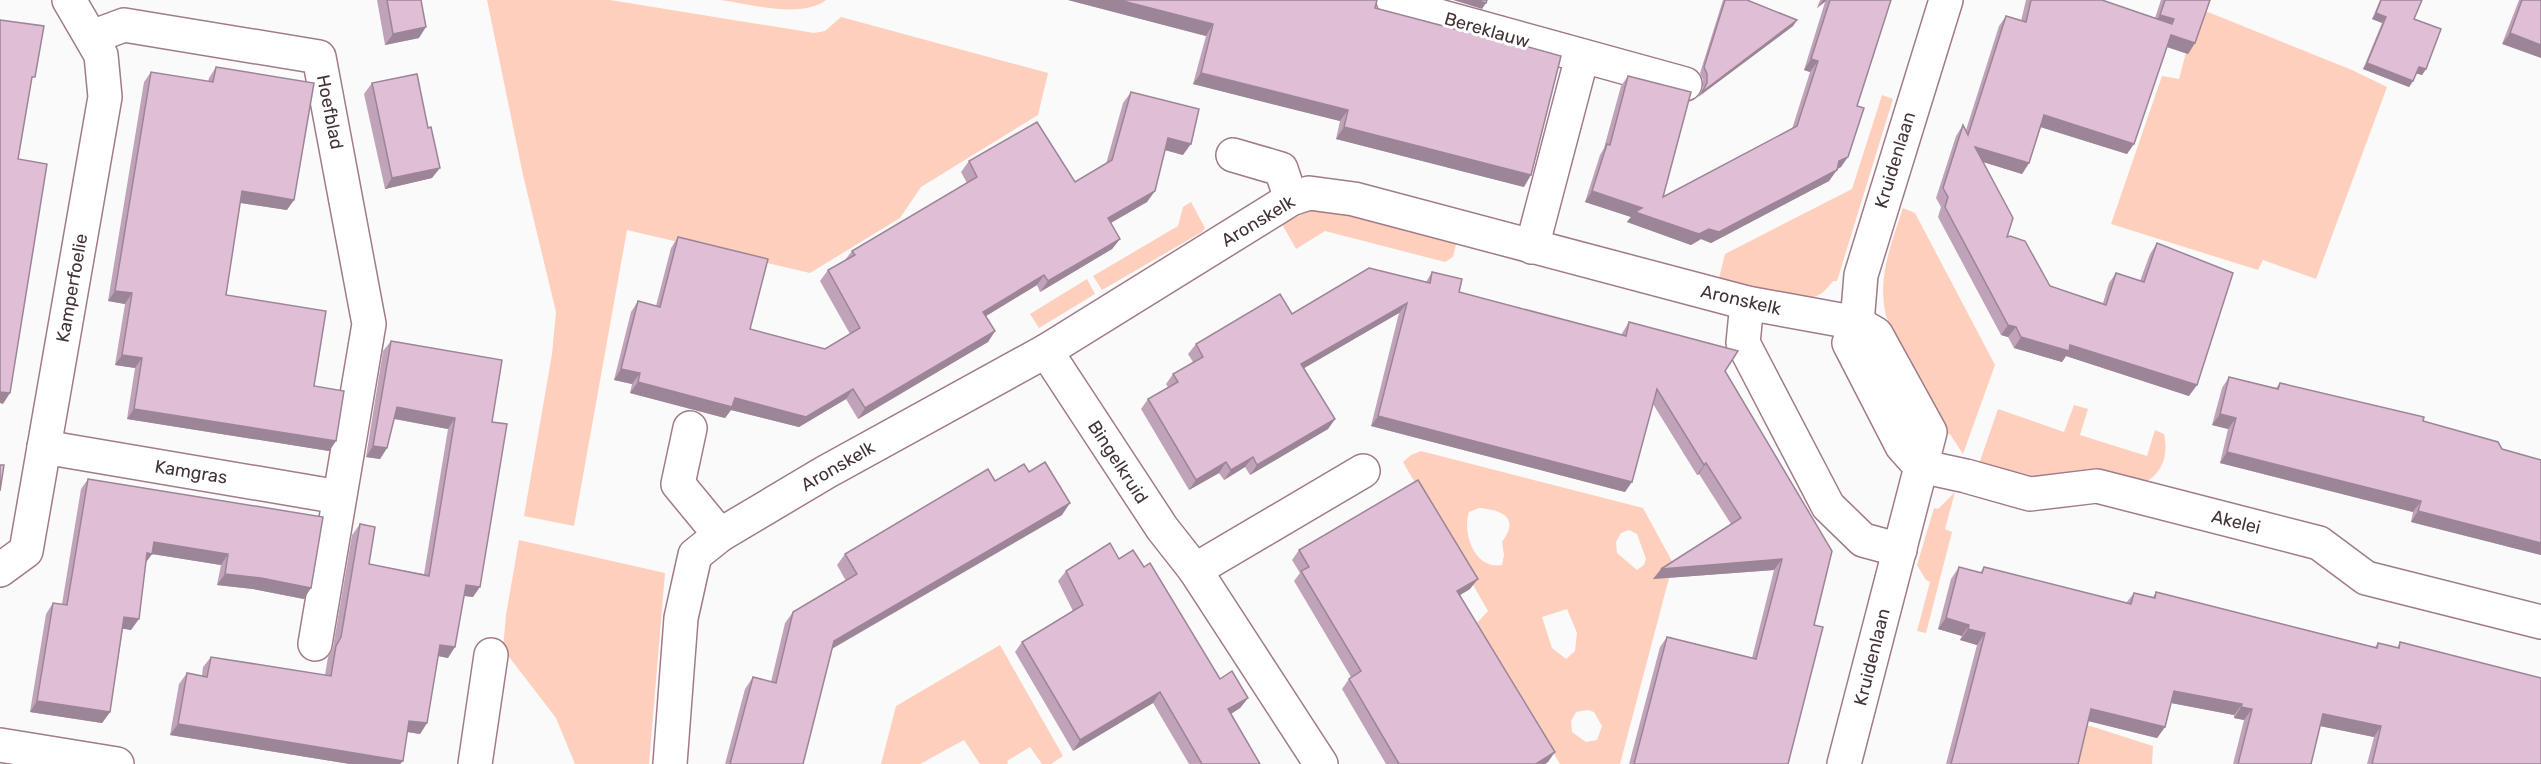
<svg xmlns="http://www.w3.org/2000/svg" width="2541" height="764" font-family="Rubik,sans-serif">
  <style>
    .green { fill: #fecfbc; fill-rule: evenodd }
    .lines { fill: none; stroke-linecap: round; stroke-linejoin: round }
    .minor-casing { stroke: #a17b87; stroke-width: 36 }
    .minor { stroke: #fff; stroke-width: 33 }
    .wall { fill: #c0a3b8 }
    .shaded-wall { fill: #9c8596 }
    .building { fill: #dfbed6; stroke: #9c8596; stroke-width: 1.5 }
    .labels { text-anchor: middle; stroke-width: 6; stroke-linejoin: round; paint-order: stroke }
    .street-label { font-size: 18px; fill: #433339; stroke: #fff }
  </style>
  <rect width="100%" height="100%" fill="#fafafa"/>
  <!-- green -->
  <g class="green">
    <path d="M487 0H610L814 33 825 31 841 17 1048 73 1038 115 921 187 900 218 810 273 627 230 574 526 524 516 552 354 556 312 523 175Z"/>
    <path d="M721 0H826C801 19 750 4 721 0Z"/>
    <path d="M2198 8 2352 70 2387 87 2316 279 2263 260 2258 270 2111 224 2162 76 2179 79Z"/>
    <path d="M1882 95 1893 99 1837 281H1833C1824 293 1818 298 1803 299L1719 278 1725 254 1852 189Z"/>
    <path d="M1191 202 1205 228 1202 232 1102 290 1093 276 1178 226 1183 207Z"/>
    <path d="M1903 208 1915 213 1995 365 1963 454 1950 434H1943L1886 316C1877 277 1891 245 1903 208Z"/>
    <path d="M1336 209 1457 240 1453 257 1445 262 1325 231 1296 249 1282 224 1311 210Z"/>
    <path d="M1087 279 1095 294 1039 328 1030 314Z"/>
    <path d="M2074 405 2088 409 2080 435 2147 456 2155 430 2164 434C2169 455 2162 477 2140 484L2044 478 1979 464 1998 409 2064 432Z"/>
    <path d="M1421 451 1643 508 1673 563 1620 764H1560L1476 624 1488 611 1403 462 1411 455ZM1479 508C1503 510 1520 518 1502 542L1504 555 1502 565C1474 570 1462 532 1469 512ZM1629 530 1637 534 1646 559 1644 565 1637 570 1617 553 1616 542 1621 533ZM1567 609 1577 633 1575 651 1566 659 1552 648 1542 617ZM1588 710 1594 712 1602 726 1597 740 1586 742 1572 732 1571 721 1576 712Z"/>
    <path d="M1955 492 1945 529 1952 532 1926 633 1917 631 1930 582 1926 580 1917 565 1934 508 1938 509Z"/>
    <path d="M519 540 665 573 649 764H575L556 718 503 649 506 615Z"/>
    <path d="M1000 645 1063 756 1051 764H1042L1030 747 1007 761 1008 764H980L964 740 920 764H881L896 706Z"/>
    <path d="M2084 724 2153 746 2152 764H2076Z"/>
  </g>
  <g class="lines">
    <defs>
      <g id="minor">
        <path d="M1393 0 1406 7 1685 84"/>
        <path d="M92 37 124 25 319 57 369 324 315 644"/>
        <path d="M1233 155 1281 169 1291 199"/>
        <path d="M1532 247 1582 57"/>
        <path d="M1747 303 1743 343 1828 506 1863 540 1900 550"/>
        <path d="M1046 351 1162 528 1195 570 1321 764"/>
        <path d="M690 428 678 484 720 535"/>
        <path d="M44 447 339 497"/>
        <path d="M1920 466 1966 476 2030 494 2097 486 2319 543 2366 578 2541 622"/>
        <path d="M1920 466 1902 446 1849 343 1857 323 1861 275 1946 0"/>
        <path d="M0 570 26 551 105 97 101 55 69 0"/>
        <path d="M1195 570 1363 471"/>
        <path d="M0 745 117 764"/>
        <path d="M475 764 491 655"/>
        <path d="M670 764 681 618 695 555 720 535 826 472 1046 351 1291 199 1309 193 1354 199 1747 303 1857 323 1876 334 1930 432 1844 764"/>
      </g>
    </defs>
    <!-- minor casing -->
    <use href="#minor" class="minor-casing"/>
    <!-- minor -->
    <use href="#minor" class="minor"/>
  </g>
  <!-- wall -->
  <g class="wall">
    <path d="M377 0H421L419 38 385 45Z"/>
    <path d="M1068 0 1375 8 1454 29 1456 27 1524 187 1336 139 1340 121 1193 84 1206 36Z"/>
    <path d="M1723 0H1747L1797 20 1793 26 1698 97 1703 88V80L1700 73Z"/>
    <path d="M1820 0H1891L1857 106 1841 167 1837 169 1829 181 1711 243 1701 239 1691 245 1627 222 1631 217 1585 202 1600 155 1604 148 1621 86 1628 76 1663 197 1792 129 1810 72 1804 70 1825 2 1817 8Z"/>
    <path d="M2026 0H2102L2155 18 2161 0H2210L2195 43 2188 54 2167 47 2127 154 2041 127 2029 163 2022 174 1983 162 2007 237 2050 286 2103 303 2109 283 2116 273 2140 281 2150 254 2157 243 2189 396 2066 356 2062 362 2014 348 2008 337 2001 335 1938 217 1941 207 1936 198 1956 136 1963 125 1966 130 1999 26 2006 16 2021 21Z"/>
    <path d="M2380 0H2422L2414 19 2426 69 2422 75 2416 73 2413 81 2409 87 2363 69 2382 23 2372 19Z"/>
    <path d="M2519 0H2541L2502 44Z"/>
    <path d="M216 67 287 210 240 203 226 295 314 386 336 441 329 451 127 419 135 368 115 365 125 304 108 301 144 82 151 72 208 82 209 78Z"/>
    <path d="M372 83 432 178 385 189 364 94Z"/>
    <path d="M1131 92 1183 155 1165 150 1147 202 1111 223 1120 239 1112 249 1040 292 1037 285 986 316 995 331 988 342 858 419 846 399 799 427 731 410 725 418 630 393 632 384 614 380 631 312 638 301 656 306 671 248 678 237 750 329 825 349 850 334 820 281 828 270 845 260 852 251 967 183 961 172 969 161 1075 182 1106 164 1123 103Z"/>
    <path d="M1432 272 1459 292 1621 335 1629 322 1725 371 1814 625 1788 764H1629L1660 647 1667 637 1752 658 1774 570 1653 579 1731 524 1699 474 1697 475 1653 404 1625 492 1371 426 1399 313 1304 368 1335 419 1328 429 1250 475 1245 467 1224 480 1219 473 1189 490 1141 409 1148 399 1168 387 1166 384 1173 374 1193 362 1188 354 1196 344 1292 314 1426 282Z"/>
    <path d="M391 341 492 422 473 597 464 596 448 658 438 656 427 723 420 734 407 732 403 761 400 764H350L170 735 179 684 187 673 202 676 203 667 211 657 325 675 328 657 333 647 352 535 360 524 369 564 424 574 448 429 394 419 387 448 380 459 366 457 383 351Z"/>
    <path d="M2229 377 2276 388 2280 383 2423 421 2502 449 2541 460V555L2411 522 2413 512 2220 463 2228 429 2212 425 2222 388Z"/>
    <path d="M1029 472 1062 515 832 649 803 764H725L745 689 753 677 771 682 785 623 793 612 846 581 837 565 845 554 995 481Z"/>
    <path d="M88 479 323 517 304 599 253 589 217 585 221 565 152 554 146 562 131 630 123 628 110 712 102 723 30 712 46 614 53 603 62 604 81 489Z"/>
    <path d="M1299 550 1470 589 1460 595 1548 762 1545 764H1386L1342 689 1349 679 1351 677 1294 581 1300 573 1292 560Z"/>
    <path d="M1119 559 1144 567 1220 679 1248 698 1240 708 1231 714 1260 764H1189L1153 703 1073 751 1015 652 1022 642 1073 611 1058 581 1066 571Z"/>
    <path d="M1959 567 1980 573 1984 567 2126 603 2134 593 2153 597 2156 592 2375 647 2378 643 2397 648 2400 642 2541 764H2367L2374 737 2320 726 2311 764H2233L2244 720 2234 718V715L2171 703 2165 727 2157 738 2088 721 2078 764H1946L1977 645 1960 640 1962 636 1938 629 1951 579Z"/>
  </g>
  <!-- shaded-wall -->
  <g class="shaded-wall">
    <path d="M1068 0H1119L1213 24 1206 36Z"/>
    <path d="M1453 0H1476L1486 3 1482 9Z"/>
    <path d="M1823 0H1827L1817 8Z"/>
    <path d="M2376 13 2386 17 2382 23 2372 19Z"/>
    <path d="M2160 15 2174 19 2166 30 2153 26Z"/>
    <path d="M1797 20 1793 26 1698 97 1702 92Z"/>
    <path d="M426 27 419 38 385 45 393 34Z"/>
    <path d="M2510 33 2541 45V58L2502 44Z"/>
    <path d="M2171 35 2195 43 2188 54 2164 46Z"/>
    <path d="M1811 59 1818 61 1810 72 1804 70Z"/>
    <path d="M2367 63 2413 81 2409 87 2363 69Z"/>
    <path d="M2419 67 2426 69 2422 75 2415 73Z"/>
    <path d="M1201 73 1348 110 1340 121 1193 84Z"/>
    <path d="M2044 115 2134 144 2127 154 2037 126Z"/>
    <path d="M1344 127 1531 175 1524 187 1336 139Z"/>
    <path d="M1168 138 1191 144 1183 155 1161 149Z"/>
    <path d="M1975 147 2029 163 2022 174 1967 157Z"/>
    <path d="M1848 157 1841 167 1832 172 1839 161Z"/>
    <path d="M440 168 432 178 385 189 392 178Z"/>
    <path d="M1837 170 1829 181 1711 243 1701 239 1691 245 1627 222 1631 217 1585 202 1592 191 1709 229Z"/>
    <path d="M242 191 294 200 287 210 235 202Z"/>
    <path d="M1155 191 1147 202 1100 229 1108 218Z"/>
    <path d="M1120 239 1112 249 1040 292 1048 281Z"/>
    <path d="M1044 275 1037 285 976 322 983 312Z"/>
    <path d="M115 291 132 293 125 304 108 301Z"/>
    <path d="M1407 303 1399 313 1294 374 1301 364Z"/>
    <path d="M2008 325 2016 327 2008 337 2001 335Z"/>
    <path d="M995 331 988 342 858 419 865 408Z"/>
    <path d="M2021 337 2070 345 2197 385 2189 396 2066 356 2062 362 2014 348Z"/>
    <path d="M122 355 142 358 135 368 115 365Z"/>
    <path d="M621 369 640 373 632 384 614 380Z"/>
    <path d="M638 382 735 398 853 389 846 399 799 427 731 410 725 418 630 393Z"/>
    <path d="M0 392 10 393 3 404 0 403Z"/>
    <path d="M397 407 455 418 448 429 390 418Z"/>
    <path d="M134 409 336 441 329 451 127 419Z"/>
    <path d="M2220 414 2236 418 2228 429 2212 425Z"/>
    <path d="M1378 416 1632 482 1625 492 1371 426Z"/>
    <path d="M1335 419 1328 429 1250 475 1257 465Z"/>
    <path d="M373 446 387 448 380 459 366 457Z"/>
    <path d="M2227 452 2421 501 2413 512 2220 463Z"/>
    <path d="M1253 457 1245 467 1224 480 1231 470Z"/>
    <path d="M1226 462 1219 473 1189 490 1196 480Z"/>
    <path d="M1706 463 1699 474 1697 475 1704 465Z"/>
    <path d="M1070 503 1062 515 826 652 834 641Z"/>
    <path d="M2418 511 2541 543V555L2411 522Z"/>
    <path d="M154 542 228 554 221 565 146 553Z"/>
    <path d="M147 553 152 554 144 565Z"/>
    <path d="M1782 559 1774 570 1653 579 1661 569Z"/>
    <path d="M225 574 261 578 311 588 304 599 253 589 217 585Z"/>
    <path d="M1478 579 1470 589 1450 601 1457 591Z"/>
    <path d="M466 585 480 587 473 597 458 595Z"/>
    <path d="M124 617 139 619 131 630 117 628Z"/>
    <path d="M1946 618 1969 625 1962 636 1938 629Z"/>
    <path d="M1968 629 1985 633 1977 645 1960 640Z"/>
    <path d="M440 645 455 647 448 658 433 655Z"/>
    <path d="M2174 691 2242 704 2234 715 2166 702Z"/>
    <path d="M1160 692 1153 703 1073 751 1080 740Z"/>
    <path d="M1248 698 1240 708 1221 720 1228 709Z"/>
    <path d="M37 701 110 712 102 723 30 712Z"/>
    <path d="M2241 707 2252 709 2244 720 2234 718Z"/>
    <path d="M2091 709 2165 727 2157 738 2084 720Z"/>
    <path d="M2323 714 2381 726 2374 737 2315 725Z"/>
    <path d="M409 721 427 723 420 734 402 731Z"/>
    <path d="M178 724 403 761 400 764H350L170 735Z"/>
    <path d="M1555 752 1548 762 1545 764H1536Z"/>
  </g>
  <!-- building -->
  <g class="building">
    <path d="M387 0H421L426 27 393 34Z"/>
    <path d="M1119 0H1377L1375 8 1455 29 1456 27 1561 56 1531 175 1344 127 1348 110 1201 73 1213 24Z"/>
    <path d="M1476 0H1487L1486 3Z"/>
    <path d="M1725 0H1747L1797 20 1702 92 1707 83V74L1704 67Z"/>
    <path d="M1830 0H1891L1857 106 1864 108 1848 157 1839 161 1837 170 1719 232 1709 229 1699 234 1635 212 1642 208 1592 191 1607 144 1610 145 1628 76 1691 92 1663 197 1797 126 1818 61 1811 59Z"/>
    <path d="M2031 0H2102L2172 24 2174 19 2160 15 2165 0H2210L2195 43 2171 35 2134 144 2044 115 2029 163 1975 147 2013 218 2007 237 2010 236 2025 241 2050 286 2106 305 2116 273 2144 282 2157 243 2233 273 2197 385 2070 345 2069 351 2021 337 2016 327 2008 325 1945 207 1948 197 1943 188 1963 125 1968 135 2006 16 2026 22Z"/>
    <path d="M2381 0H2422L2414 19 2441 29 2426 69 2419 67 2413 81 2367 63 2386 17 2376 13Z"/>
    <path d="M2522 0H2541V45L2510 33Z"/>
    <path d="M0 20 44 26 35 77H32L18 159 47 164 10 393 0 392Z"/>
    <path d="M216 67 314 83 294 200 242 191 226 295 326 311 314 386 344 391 336 441 134 409 142 358 122 355 132 293 115 291 151 72 213 82Z"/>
    <path d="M417 74 428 128 431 127 440 168 392 178 372 83Z"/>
    <path d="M1131 92 1199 109 1191 144 1168 138 1155 191 1108 218 1120 239 1048 281 1044 275 983 312 995 331 865 408 853 389 806 417 735 398 732 407 638 382 640 373 621 369 638 301 660 307 678 237 768 259 750 329 825 349 860 328 828 270 855 255 852 251 977 177 969 161 1037 122 1075 182 1112 160Z"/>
    <path d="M1369 268 1430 283 1432 272 1462 279 1459 292 1626 336 1629 322 1738 351 1725 371 1832 551 1814 625 1823 627 1788 764H1634L1667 637 1756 659 1782 559 1661 569 1741 518 1706 463 1704 465 1657 389 1632 482 1378 416 1407 303 1301 364 1335 419 1257 465 1253 457 1231 470 1226 462 1196 480 1148 399 1178 382 1173 374 1203 357 1196 344 1280 294 1292 314Z"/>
    <path d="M391 341 502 360 492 422 507 424 480 587 466 585 455 647 440 645 427 723 409 721 403 761 178 724 187 673 207 677 211 657 331 676 336 646 341 637 360 524 375 527 369 564 429 576 455 418 397 407 387 448 373 446Z"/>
    <path d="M2229 377 2278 389 2280 383 2424 417 2423 421 2498 442 2502 449 2541 460V543L2418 511 2421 501 2227 452 2236 418 2220 414Z"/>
    <path d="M1045 462 1070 503 834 641 803 764H730L753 677 776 683 793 612 857 574 845 554 988 469 995 481 1024 464 1029 472Z"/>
    <path d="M0 465H4L0 491Z"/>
    <path d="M88 479 323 517 311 588 261 578 225 574 228 554 154 542 152 554 147 553 139 619 124 617 110 712 37 701 53 603 67 605Z"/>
    <path d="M1418 480 1478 579 1457 591 1555 752 1536 764H1399L1349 679 1361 671 1301 571 1309 567 1299 550Z"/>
    <path d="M1110 543 1119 559 1133 550 1144 567 1150 563 1220 679 1232 671 1248 698 1228 709 1260 764H1202L1160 692 1080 740 1022 642 1083 605 1066 571Z"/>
    <path d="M1959 567 1982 573 1984 567 2131 604 2134 593 2155 598 2156 592 2377 648 2378 643 2399 648 2400 642 2541 678V764H2372L2381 726 2323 714 2311 764H2238L2252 709 2241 707 2242 704 2174 691 2165 727 2091 709 2078 764H1951L1985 633 1968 629 1969 625 1946 618Z"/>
  </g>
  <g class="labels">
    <!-- street labels -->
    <g class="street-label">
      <text transform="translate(1487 30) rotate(16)" y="6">Bereklauw</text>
      <text transform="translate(330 112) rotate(79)" y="6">Hoefblad</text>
      <text transform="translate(1895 160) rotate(-73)" y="6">Kruidenlaan</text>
      <text transform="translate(1258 221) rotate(-31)" y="6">Aronskelk</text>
      <text transform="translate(72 288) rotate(-80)" y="6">Kamperfoelie</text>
      <text transform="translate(1741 300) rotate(13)" y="6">Aronskelk</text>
      <text transform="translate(1118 462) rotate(57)" y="6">Bingelkruid</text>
      <text transform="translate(838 466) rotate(-30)" y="6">Aronskelk</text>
      <text transform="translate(191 472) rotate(9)" y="6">Kamgras</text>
      <text transform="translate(2236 522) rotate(14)" y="6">Akelei</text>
      <text transform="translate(1872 657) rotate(-76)" y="6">Kruidenlaan</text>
    </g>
  </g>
</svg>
